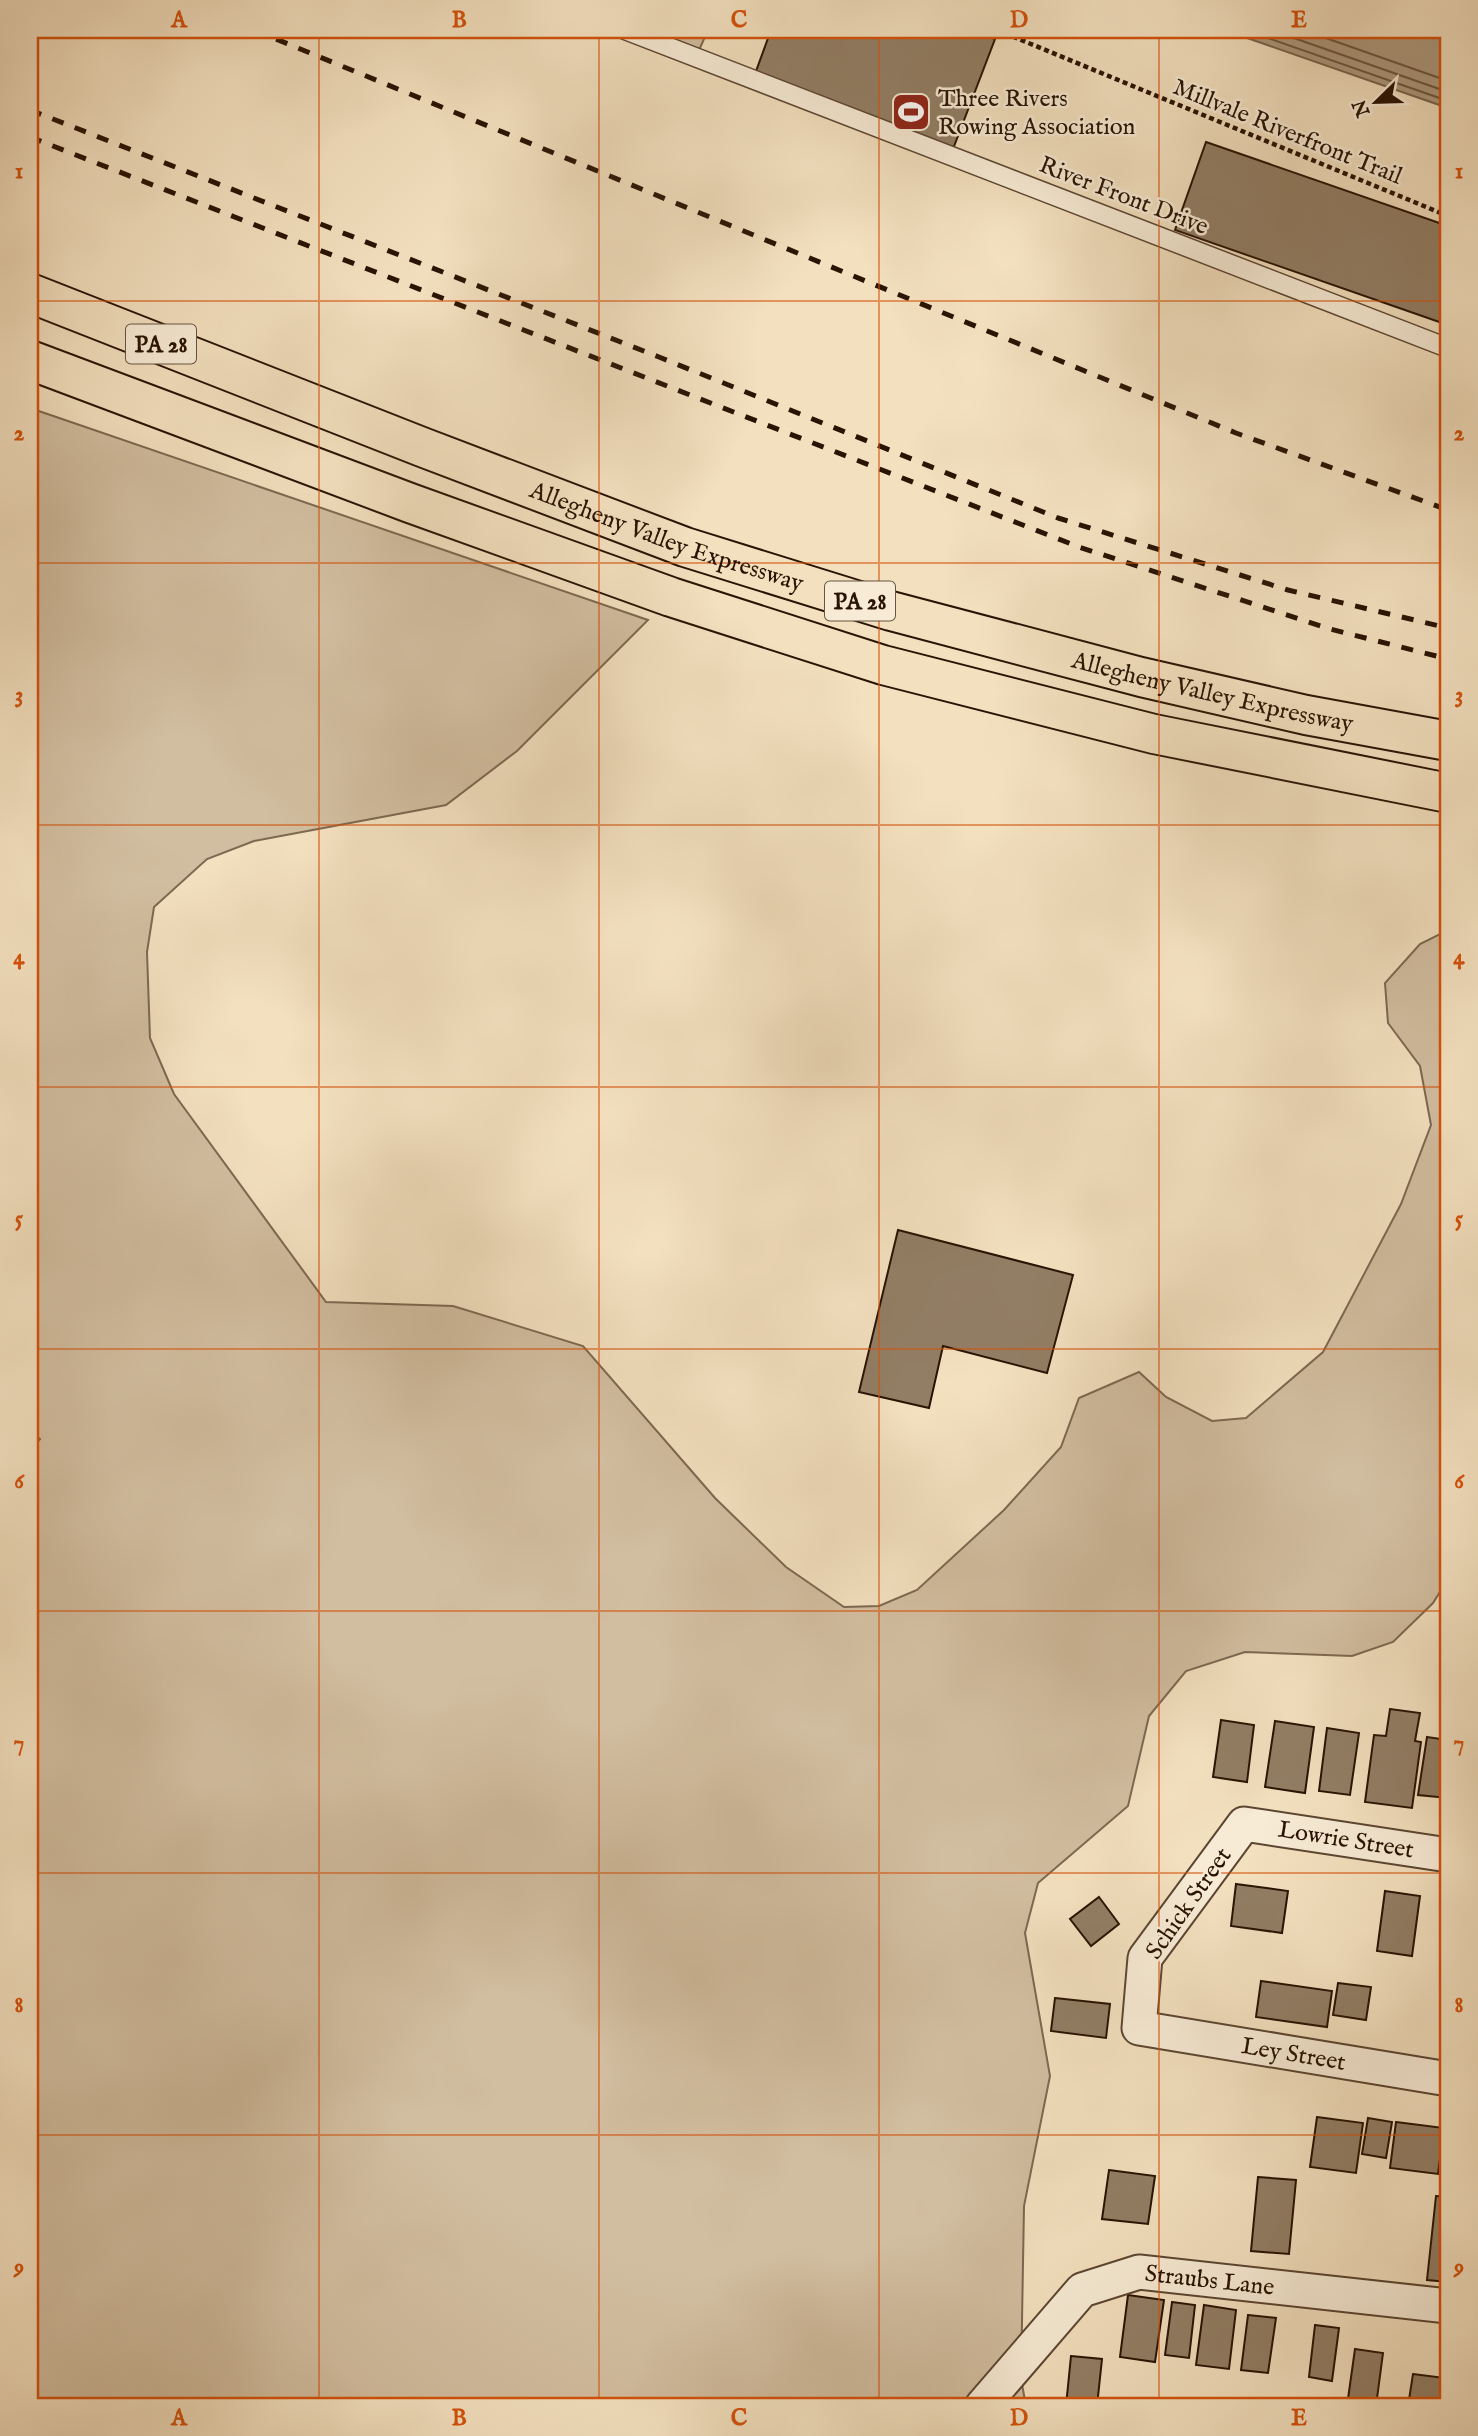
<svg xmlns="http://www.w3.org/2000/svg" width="1478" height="2436" font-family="'IM FELL English',serif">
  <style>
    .green { fill: #d1bd9f; stroke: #7d6851; stroke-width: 2 }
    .water { fill: #ae9a7f; stroke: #79644d; stroke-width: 2 }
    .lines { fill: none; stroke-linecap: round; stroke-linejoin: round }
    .shore { stroke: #6c5641; stroke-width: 2 }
    .building { fill: #927e65; stroke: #291303; stroke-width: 2 }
    .service-casing { stroke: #5c4632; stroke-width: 21 }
    .minor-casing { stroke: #5c4632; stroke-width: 37 }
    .motorway-casing { stroke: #291303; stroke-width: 42 }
    .path { stroke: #291303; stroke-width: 4.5; stroke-dasharray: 5 3.5; stroke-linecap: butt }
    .service { stroke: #f7ebd5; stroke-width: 18 }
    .minor { stroke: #f7ebd5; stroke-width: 33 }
    .motorway { stroke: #f3e0bf; stroke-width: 38 }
    .rail { stroke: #291303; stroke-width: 5; stroke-dasharray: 12 12; stroke-linecap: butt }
    .grid { fill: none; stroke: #d5520b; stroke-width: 2; stroke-opacity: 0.55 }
    .labels { text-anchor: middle; stroke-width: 5; stroke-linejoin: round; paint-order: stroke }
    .shield { fill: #f7ebd5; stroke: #675442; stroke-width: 2 }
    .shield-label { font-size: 23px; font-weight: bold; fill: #291303 }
    .poi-label { font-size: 24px; fill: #291303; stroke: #f7ebd5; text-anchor: start }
    .street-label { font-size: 24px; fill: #291303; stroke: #f7ebd5 }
    .neatline { fill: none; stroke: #d5520b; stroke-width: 2.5 }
    .grid-label { font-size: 23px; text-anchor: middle; font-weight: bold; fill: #d5520b }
  </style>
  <rect width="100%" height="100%" fill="#f3e0bf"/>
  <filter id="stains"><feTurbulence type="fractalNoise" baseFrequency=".00286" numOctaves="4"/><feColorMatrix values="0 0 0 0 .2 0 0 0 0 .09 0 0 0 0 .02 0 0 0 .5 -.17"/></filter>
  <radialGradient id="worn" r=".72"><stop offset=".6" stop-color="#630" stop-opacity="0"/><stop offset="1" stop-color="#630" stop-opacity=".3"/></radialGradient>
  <!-- green -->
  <g class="green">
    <path d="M621 30H708L696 57Z"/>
    <path d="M30 408 648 620 517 751 446 805 254 841 207 859 154 907 147 952 150 1038 174 1094 326 1302 453 1306 583 1346 715 1498 786 1567 844 1607 879 1606 917 1590 1004 1510 1061 1447 1079 1398 1139 1372 1166 1397 1212 1421 1246 1418 1323 1352 1401 1204 1431 1125 1420 1066 1388 1023 1385 983 1420 944 1448 930V1579L1433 1603 1393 1642 1352 1656 1245 1652 1186 1671 1149 1716 1128 1806 1038 1883 1025 1933 1050 2076 1024 2206 1021 2379 1026 2406H30V1451L40 1439 30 1430Z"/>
  </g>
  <!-- water -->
  <path class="water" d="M1225 30H1448V108L1227 31Z"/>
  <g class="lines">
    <!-- shore -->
    <g class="shore">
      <path d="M1245 30 1448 101"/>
      <path d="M1271 30 1448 92"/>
      <path d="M1303 30 1448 81"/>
    </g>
  </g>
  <!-- building -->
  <g class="building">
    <path d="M771 30H971L995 39 953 149 755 74Z"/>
    <path d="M1206 142 1448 226V325L1175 230Z"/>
    <path d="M898 1230 1073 1275 1047 1373 943 1346 929 1408 859 1392Z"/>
    <path d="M1390 1709 1420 1713 1415 1741 1421 1742 1412 1808 1365 1802 1374 1735 1386 1736Z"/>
    <path d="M1221 1720 1254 1725 1247 1782 1213 1777Z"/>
    <path d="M1275 1721 1314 1727 1305 1793 1265 1787Z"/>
    <path d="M1327 1728 1359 1733 1350 1795 1319 1791Z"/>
    <path d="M1427 1737 1448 1740V1798L1418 1795Z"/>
    <path d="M1236 1884 1288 1891 1282 1933 1231 1926Z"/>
    <path d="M1385 1891 1420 1896 1412 1956 1377 1951Z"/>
    <path d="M1099 1897 1119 1924 1091 1946 1070 1919Z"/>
    <path d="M1261 1981 1332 1991 1327 2027 1256 2017Z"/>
    <path d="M1338 1983 1371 1987 1366 2020 1333 2015Z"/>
    <path d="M1055 1998 1110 2004 1106 2038 1051 2031Z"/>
    <path d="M1317 2117 1363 2123 1356 2173 1310 2167Z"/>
    <path d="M1368 2118 1392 2122 1386 2158 1362 2154Z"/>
    <path d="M1396 2122 1444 2128 1438 2174 1390 2168Z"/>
    <path d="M1109 2170 1155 2176 1148 2224 1102 2219Z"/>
    <path d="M1258 2177 1296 2180 1289 2254 1251 2251Z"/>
    <path d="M1436 2196 1448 2197V2282L1427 2280Z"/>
    <path d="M1128 2295 1164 2300 1155 2362 1120 2357Z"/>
    <path d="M1172 2302 1195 2305 1189 2358 1165 2355Z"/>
    <path d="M1204 2305 1236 2310 1229 2369 1196 2365Z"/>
    <path d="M1248 2315 1276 2318 1268 2373 1241 2370Z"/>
    <path d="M1315 2325 1339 2328 1332 2381 1309 2377Z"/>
    <path d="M1355 2349 1383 2353 1376 2406H1347Z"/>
    <path d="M1071 2356 1102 2359 1097 2406H1066Z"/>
    <path d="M1413 2374 1445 2378 1441 2406H1408Z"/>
  </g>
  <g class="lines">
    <defs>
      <path id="service" d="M625 30 1448 348"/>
      <g id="minor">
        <path id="s1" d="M1448 1855 1244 1824 1145 1958 1139 2028 1448 2079"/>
        <path id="s2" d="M982 2406 1082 2290 1139 2272 1448 2306"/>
      </g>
      <g id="motorway">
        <path id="s3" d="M30 293 422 447 685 547 891 611 1141 677 1306 715 1448 741"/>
        <path d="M30 360 410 503 671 597 883 665 1154 734 1448 793"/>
      </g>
    </defs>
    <!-- service casing -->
    <use href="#service" class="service-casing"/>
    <!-- minor casing -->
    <use href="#minor" class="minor-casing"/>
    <!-- motorway casing -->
    <use href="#motorway" class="motorway-casing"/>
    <!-- path -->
    <path class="path" d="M997 30 1448 216"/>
    <!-- service -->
    <use href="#service" class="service"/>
    <!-- minor -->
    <use href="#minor" class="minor"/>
    <!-- motorway -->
    <use href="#motorway" class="motorway"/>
    <!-- rail -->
    <g class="rail">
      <path d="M254 30 1236 433 1448 510"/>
      <path d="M30 110 659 357 1058 518 1288 590 1448 628"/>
      <path d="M30 137 1079 547 1330 629 1448 659"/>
    </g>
  </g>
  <!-- grid -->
  <path class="grid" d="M319 30V2406M599 30V2406M879 30V2406M1159 30V2406M30 301H1448M30 563H1448M30 825H1448M30 1087H1448M30 1349H1448M30 1611H1448M30 1873H1448M30 2135H1448"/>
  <!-- icons -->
  <defs>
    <symbol id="stadium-square" viewBox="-11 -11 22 22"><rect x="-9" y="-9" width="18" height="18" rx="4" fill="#8f2418" stroke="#f7ebd5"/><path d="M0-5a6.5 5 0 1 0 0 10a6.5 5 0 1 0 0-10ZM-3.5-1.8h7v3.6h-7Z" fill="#fff"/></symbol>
  </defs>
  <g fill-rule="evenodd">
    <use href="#stadium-square" x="889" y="90" width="44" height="44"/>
  </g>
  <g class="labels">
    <!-- shield labels -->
    <g class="shield">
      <rect x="126" y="324.5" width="70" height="39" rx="5"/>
      <rect x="825" y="581.5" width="70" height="39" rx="5"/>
    </g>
    <g class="shield-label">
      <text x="161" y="352">PA 28</text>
      <text x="860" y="609">PA 28</text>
    </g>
    <!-- poi labels -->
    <g class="poi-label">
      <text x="938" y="106">Three Rivers<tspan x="938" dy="28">Rowing Association</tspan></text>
    </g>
    <!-- street labels -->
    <g class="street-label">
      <text transform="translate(1288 131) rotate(22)" y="8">Millvale Riverfront Trail</text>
      <text transform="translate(1124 195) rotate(21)" y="8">River Front Drive</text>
      <text dy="8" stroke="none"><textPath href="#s3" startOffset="682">Allegheny Valley Expressway</textPath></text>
      <text dy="8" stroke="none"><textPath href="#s3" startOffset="1250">Allegheny Valley Expressway</textPath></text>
      <text transform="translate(1346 1839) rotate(9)" y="8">Lowrie Street</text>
      <text transform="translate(1188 1903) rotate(-55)" y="8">Schick Street</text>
      <text dy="8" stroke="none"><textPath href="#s1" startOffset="600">Ley Street</textPath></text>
      <text dy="8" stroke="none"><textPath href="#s2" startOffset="284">Straubs Lane</textPath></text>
    </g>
  </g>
  <!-- margin -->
  <rect width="1478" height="2436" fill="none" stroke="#f3e0bf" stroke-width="77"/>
  <!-- north arrow -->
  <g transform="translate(1376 102) rotate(247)" stroke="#f7ebd5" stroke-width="5" paint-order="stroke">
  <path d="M0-5L12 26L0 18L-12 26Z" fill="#291303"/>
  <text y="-10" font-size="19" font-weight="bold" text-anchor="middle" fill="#291303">N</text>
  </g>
  <rect x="38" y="38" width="1402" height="2360" class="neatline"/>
  <g class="grid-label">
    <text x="179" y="27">A</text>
    <text x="459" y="27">B</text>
    <text x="739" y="27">C</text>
    <text x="1019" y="27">D</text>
    <text x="1299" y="27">E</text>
    <text x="19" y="178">1</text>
    <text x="1459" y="178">1</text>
    <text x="19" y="440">2</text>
    <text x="1459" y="440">2</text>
    <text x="19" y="702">3</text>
    <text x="1459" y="702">3</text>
    <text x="19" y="964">4</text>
    <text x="1459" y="964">4</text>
    <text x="19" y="1226">5</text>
    <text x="1459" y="1226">5</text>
    <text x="19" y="1488">6</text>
    <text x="1459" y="1488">6</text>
    <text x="19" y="1750">7</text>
    <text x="1459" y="1750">7</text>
    <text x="19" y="2012">8</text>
    <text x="1459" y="2012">8</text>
    <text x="19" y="2274">9</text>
    <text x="1459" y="2274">9</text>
    <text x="179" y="2425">A</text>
    <text x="459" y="2425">B</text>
    <text x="739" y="2425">C</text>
    <text x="1019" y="2425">D</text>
    <text x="1299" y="2425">E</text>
  </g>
  <rect width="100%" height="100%" filter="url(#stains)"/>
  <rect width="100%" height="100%" fill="url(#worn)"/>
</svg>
